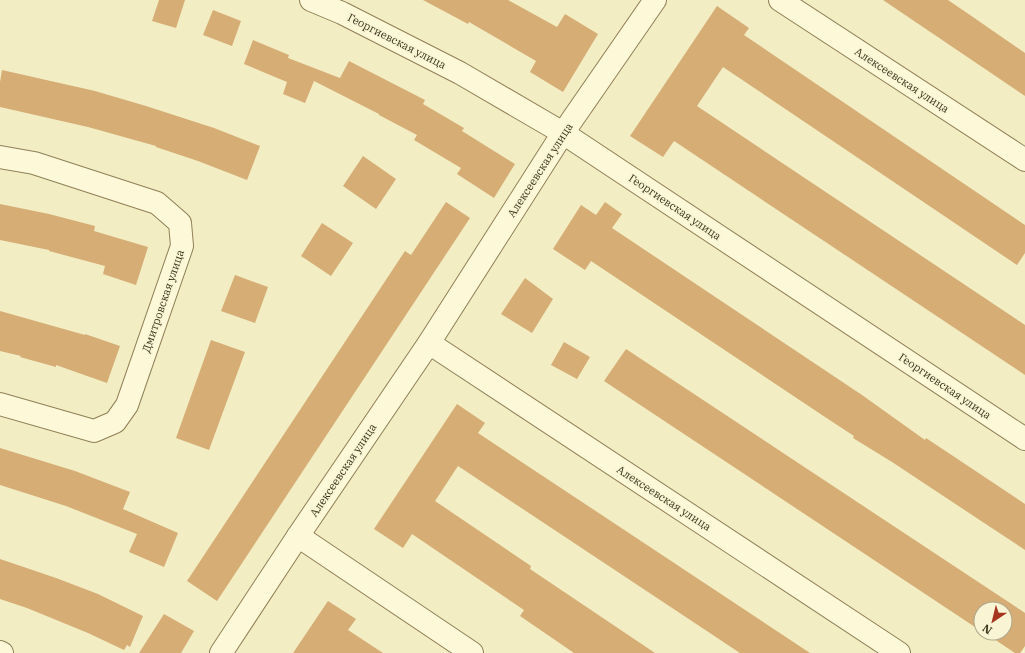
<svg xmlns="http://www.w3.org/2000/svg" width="1025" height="653" font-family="'IBM Plex Serif',serif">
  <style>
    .building { fill: #d5ad75 }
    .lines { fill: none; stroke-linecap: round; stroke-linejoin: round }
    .minor-casing { stroke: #907f57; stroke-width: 24 }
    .minor { stroke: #fcf8d8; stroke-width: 22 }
    .labels { text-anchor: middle; stroke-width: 3; stroke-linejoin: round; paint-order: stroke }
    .street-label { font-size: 11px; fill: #3e331d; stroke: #f9f5d4 }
  </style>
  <rect width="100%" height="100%" fill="#f3edc3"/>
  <!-- building -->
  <g class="building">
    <path d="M159 0H185L176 28 152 21Z"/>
    <path d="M423 0H508L557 27 565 14 598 34 563 92 530 72 536 61 469 22 468 24Z"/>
    <path d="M883 0H948L970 15 1025 53V96Z"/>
    <path d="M717 6 749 28 744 35 1025 225V253L1017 265 723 67 697 106 1025 325V375L674 141 663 157 630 136Z"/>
    <path d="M213 10 241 21 232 46 203 35Z"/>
    <path d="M253 40 289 55 288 58 340 78 349 61 425 100 423 104 464 128 462 131 515 164 494 198 457 174 461 168 414 140 417 135 379 115V114L314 81 305 103 283 94 287 82 244 64Z"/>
    <path d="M2 70 95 91 146 106 214 128 260 146 247 180 198 161 156 147V146L88 127 0 107V82Z"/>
    <path d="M363 156 396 179 376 209 343 186Z"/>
    <path d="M446 202 470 218 217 601 187 581 405 251 411 255Z"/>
    <path d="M605 202 622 214 612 228 862 395 925 440 926 438 1025 504V550L892 462 853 438 854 436 822 415 591 261 585 270 553 249 581 205 596 215Z"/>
    <path d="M0 204 49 214 95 226 94 231 148 247 136 285 103 274 105 266 49 251V250L0 240Z"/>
    <path d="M322 223 353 243 331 276 301 256Z"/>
    <path d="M235 275 268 287 255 323 221 311Z"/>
    <path d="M525 278 553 299 532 333 501 314Z"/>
    <path d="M0 311 85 335V334L120 346 107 383 56 365V367L20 357 21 356 0 351Z"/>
    <path d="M211 340 245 352 209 450 176 438Z"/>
    <path d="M564 342 590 357 577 379 551 365Z"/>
    <path d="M626 349 1025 613V646L1020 653H1015L985 633H1005V609H981V631L604 381Z"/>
    <path d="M457 404 485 423 478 433 810 653H740L458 466 435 501 531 566 530 569 655 653H574L520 616 524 610 412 534 403 548 374 529Z"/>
    <path d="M0 448 75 471 130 492 123 509 178 533 164 567 129 552 137 534 66 506 0 485Z"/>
    <path d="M0 559 56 578 98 594 143 616 130 647 127 645 124 650 88 633 27 608 0 599Z"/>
    <path d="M328 601 356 619 348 630 383 653H293Z"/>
    <path d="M164 614 194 631 181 653H139Z"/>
  </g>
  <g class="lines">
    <defs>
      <g id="minor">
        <path d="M311 0 342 13 460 73 563 133 1025 439"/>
        <path d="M780 0 1025 160"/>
        <path d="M0 157 34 163 157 203 180 223 182 246 127 405 115 422 94 431 0 404"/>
        <path d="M429 343 899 653"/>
        <path d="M298 536 472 653"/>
        <path d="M0 652 2 653"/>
        <path d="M221 653 298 536 429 343 563 133 655 0"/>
      </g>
    </defs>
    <!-- minor casing -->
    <use href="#minor" class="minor-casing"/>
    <!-- minor -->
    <use href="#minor" class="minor"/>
  </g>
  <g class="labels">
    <!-- street labels -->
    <g class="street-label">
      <text transform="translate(397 41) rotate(27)" y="4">Георгиевская улица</text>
      <text transform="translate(902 80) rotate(33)" y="4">Алексеевская улица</text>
      <text transform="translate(540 170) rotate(-57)" y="4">Алексеевская улица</text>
      <text transform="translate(675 207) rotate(34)" y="4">Георгиевская улица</text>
      <text transform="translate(163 301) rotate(-71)" y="4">Дмитровская улица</text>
      <text transform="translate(945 386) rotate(34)" y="4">Георгиевская улица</text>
      <text transform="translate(343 470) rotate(-56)" y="4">Алексеевская улица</text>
      <text transform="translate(664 498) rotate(33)" y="4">Алексеевская улица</text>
    </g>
  </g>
  <!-- north arrow -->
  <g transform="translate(993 621) rotate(215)"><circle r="19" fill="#f9f5d4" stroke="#aea78b"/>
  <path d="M0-3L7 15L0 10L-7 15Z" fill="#a63520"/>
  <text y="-6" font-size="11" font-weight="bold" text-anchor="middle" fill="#3e331d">N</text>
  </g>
</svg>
